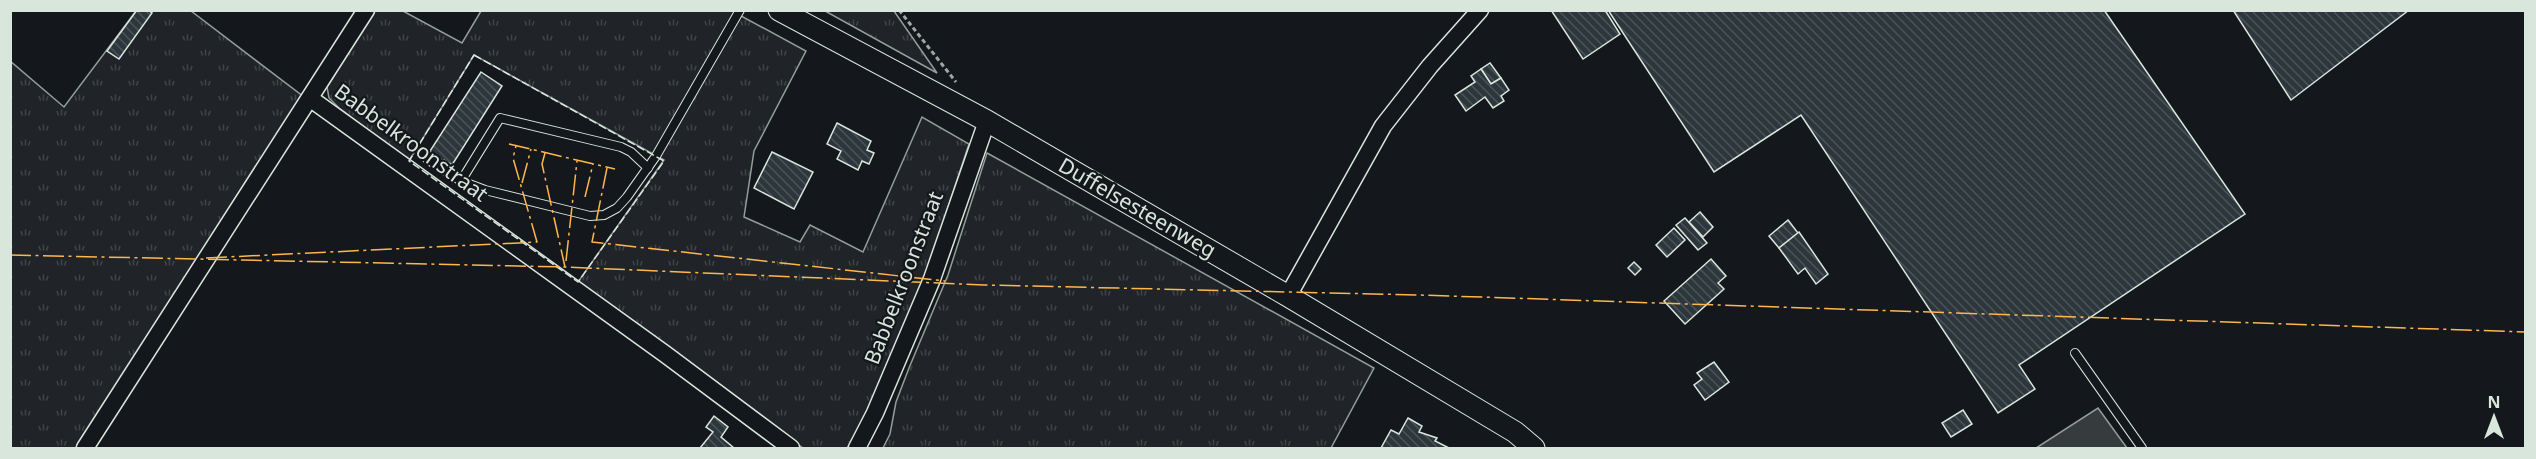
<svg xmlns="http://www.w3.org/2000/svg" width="2536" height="459" font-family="'Noto Sans',sans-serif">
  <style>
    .grass { fill: url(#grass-tufts); stroke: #939e99; stroke-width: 1.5 }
    .water { fill: #363b3e; stroke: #939e99; stroke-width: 1.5 }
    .building { fill: url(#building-back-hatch); stroke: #d8e6dc; stroke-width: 1.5 }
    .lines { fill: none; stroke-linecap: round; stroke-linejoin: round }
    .service-casing { stroke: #d8e6dc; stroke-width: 10 }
    .minor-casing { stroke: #d8e6dc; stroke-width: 19 }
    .tertiary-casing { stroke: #d8e6dc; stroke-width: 23 }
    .path { stroke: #9da8a2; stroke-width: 3; stroke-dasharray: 4.5 3; stroke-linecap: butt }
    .service { stroke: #14181c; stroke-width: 8 }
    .minor { stroke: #14181c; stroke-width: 16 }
    .tertiary { stroke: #14181c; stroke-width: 21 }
    .fence { stroke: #d8e6dc; stroke-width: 1.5; stroke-dasharray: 8 3; stroke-linecap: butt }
    .power { stroke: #ffb74d; stroke-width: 1.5; stroke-dasharray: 21 4.5 3 4.5; stroke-linecap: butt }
    .labels { text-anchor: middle; stroke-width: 4.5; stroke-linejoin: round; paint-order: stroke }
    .street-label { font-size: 21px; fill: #d8e6dc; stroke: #14181c }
  </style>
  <defs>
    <pattern id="grass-tufts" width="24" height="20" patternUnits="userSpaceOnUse" patternTransform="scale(1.5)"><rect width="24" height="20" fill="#202428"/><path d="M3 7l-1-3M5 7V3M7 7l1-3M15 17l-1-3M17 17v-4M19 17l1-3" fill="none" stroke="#404447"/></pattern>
    <pattern id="building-back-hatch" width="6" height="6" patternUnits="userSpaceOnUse" patternTransform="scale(1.5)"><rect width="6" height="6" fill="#2c363c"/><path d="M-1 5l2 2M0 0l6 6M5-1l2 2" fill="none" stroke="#4a5358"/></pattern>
  </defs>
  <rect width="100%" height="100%" fill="#14181c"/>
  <!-- grass -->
  <g class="grass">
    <path d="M136 11H191L304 97 76 448H11L10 61 64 107Z"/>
    <path d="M375 11H403L462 43 481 11H732L806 51 754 151 744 217 800 242 810 225 863 252 922 117 969 144 922 286 876 391 855 437 847 448H803L578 282 664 160 474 55 409 161 339 108 329 98 327 87Z"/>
    <path d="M825 11H894L937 73Z"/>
    <path d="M987 153 1374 368 1331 448H883L890 434 896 402 909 368 948 275Z"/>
  </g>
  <!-- water -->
  <path class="water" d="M2098 408 2127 448H2036Z"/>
  <!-- building -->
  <g class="building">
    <path d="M137 10H148L152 13 119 59 107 51Z"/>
    <path d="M1551 10H1605L1620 34 1583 59Z"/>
    <path d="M1608 10H2104L2245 214 2019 365 2035 389 1998 413 1801 115 1714 172Z"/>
    <path d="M2233 10H2409L2291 100Z"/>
    <path d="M1490 63 1501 78 1491 84 1481 69Z"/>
    <path d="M1481 69 1491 84 1501 78 1509 90 1501 96 1504 101 1493 108 1485 97 1466 111 1455 95 1475 82 1471 76Z"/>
    <path d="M481 72 502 86 452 165 444 160 443 162 430 151Z"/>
    <path d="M837 123 871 141 867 150 874 153 869 164 862 161 858 170 837 159 841 151 827 144Z"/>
    <path d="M772 152 813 172 794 209 754 188Z"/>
    <path d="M1700 212 1713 227 1703 237 1689 222Z"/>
    <path d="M1685 218 1707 243 1698 250 1676 225Z"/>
    <path d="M1788 220 1798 233 1779 248 1769 236Z"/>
    <path d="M1674 228 1685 240 1667 257 1656 245Z"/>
    <path d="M1799 232 1828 274 1816 284 1805 268 1798 274 1779 248Z"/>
    <path d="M1711 259 1726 276 1718 283 1724 289 1685 324 1664 301Z"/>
    <path d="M1634 262 1641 269 1635 275 1628 268Z"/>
    <path d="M1714 362 1729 382 1705 400 1694 385 1702 379 1697 373Z"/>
    <path d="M1963 410 1972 424 1951 437 1942 423Z"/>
    <path d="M714 416 728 427 721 437 734 448H700L713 432 706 427Z"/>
    <path d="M1408 418 1422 426 1419 432 1437 438 1435 441 1449 448H1381L1391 430 1399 434Z"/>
  </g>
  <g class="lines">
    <defs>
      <g id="service">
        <path d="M427 159 461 181 485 190 590 216 604 215 617 208 627 197 656 156 740 10"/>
        <path d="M461 181 500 118 621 147 631 152 648 168"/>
        <path d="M2075 353 2142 448"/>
      </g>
      <g id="minor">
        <path d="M311 99 665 354 791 448"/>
        <path d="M1288 296 1383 126 1430 66 1480 10"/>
        <path d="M85 448 366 10"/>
        <path d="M857 448 875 413 932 279 987 121"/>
      </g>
      <path id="tertiary" d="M779 10 987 121 1288 296 1515 432 1534 448"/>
    </defs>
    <!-- service casing -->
    <use href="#service" class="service-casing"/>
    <!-- minor casing -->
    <use href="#minor" class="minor-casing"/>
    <!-- tertiary casing -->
    <use href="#tertiary" class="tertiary-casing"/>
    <!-- path -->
    <path class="path" d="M899 10 956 82"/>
    <!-- service -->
    <use href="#service" class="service"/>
    <!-- minor -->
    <use href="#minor" class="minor"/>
    <!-- tertiary -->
    <use href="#tertiary" class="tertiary"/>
    <!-- fence -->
    <path class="fence" d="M474 55 664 161 578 282 409 161Z"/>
    <!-- power -->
    <g class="power">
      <path d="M509 144 615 169"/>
      <path d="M545 153 542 164 565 267"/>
      <path d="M607 168 592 242 945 281"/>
      <path d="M522 183 531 149"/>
      <path d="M585 197 593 164"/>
      <path d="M10 255 565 267 984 285 1419 295 2526 332"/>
      <path d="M206 258 537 242 513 158 516 146"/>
      <path d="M566 261 577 161"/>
    </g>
  </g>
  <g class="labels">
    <!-- street labels -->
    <g class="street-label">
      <text transform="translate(411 143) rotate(36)" y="7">Babbelkroonstraat</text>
      <text transform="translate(1137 208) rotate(30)" y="7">Duffelsesteenweg</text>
      <text transform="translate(904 278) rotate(-69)" y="7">Babbelkroonstraat</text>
    </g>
  </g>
  <!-- border -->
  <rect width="2536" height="459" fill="none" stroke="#d8e6dc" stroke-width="24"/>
  <!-- north arrow -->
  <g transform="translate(2494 417)" stroke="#14181c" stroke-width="4.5" paint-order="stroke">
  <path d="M0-4.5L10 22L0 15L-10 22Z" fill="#d8e6dc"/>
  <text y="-9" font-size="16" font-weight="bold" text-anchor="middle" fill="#d8e6dc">N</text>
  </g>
</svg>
